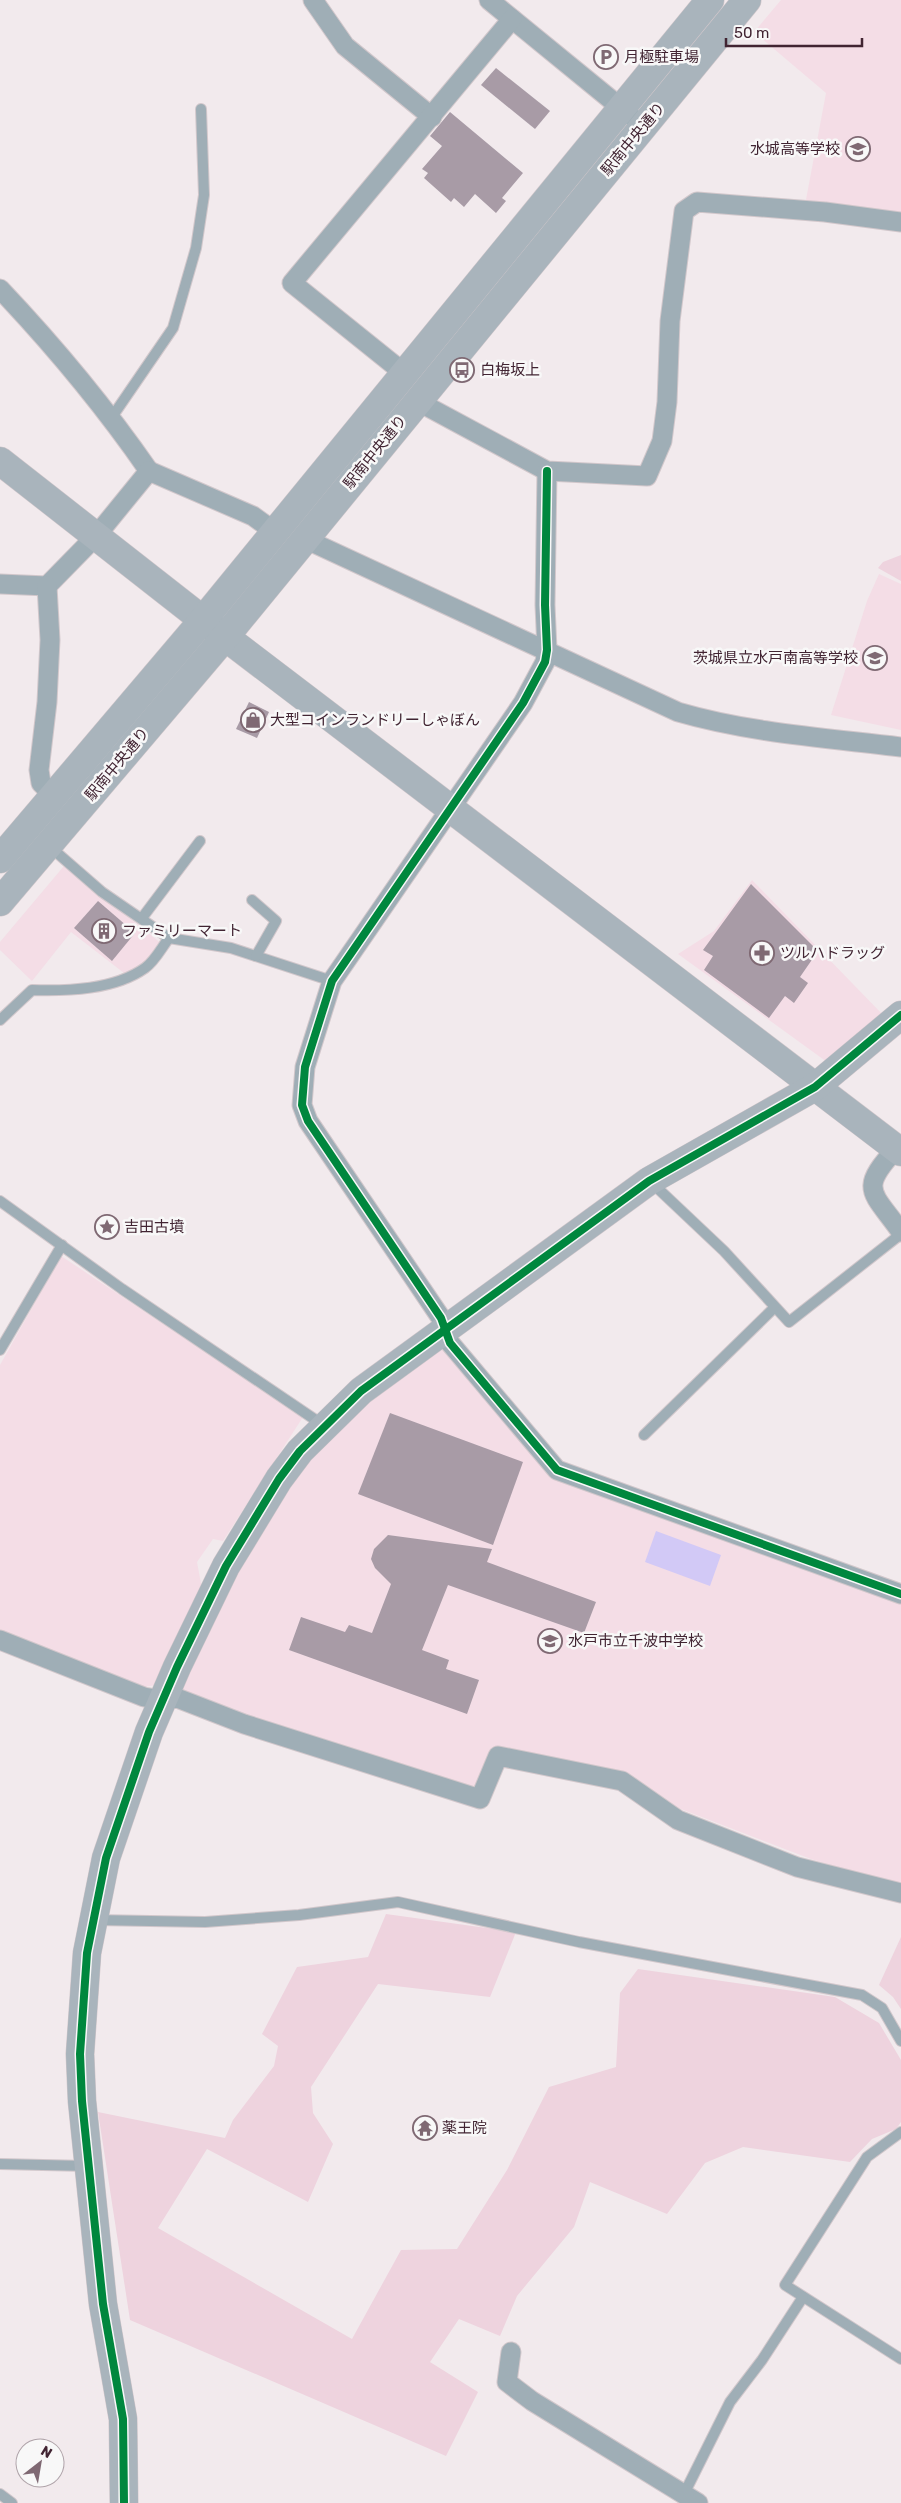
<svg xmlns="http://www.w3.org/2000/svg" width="901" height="2503" font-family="Rubik,'Noto Sans JP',sans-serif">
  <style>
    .built { fill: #f4dde6 }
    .green { fill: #eed3de }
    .water { fill: #d2c9f6 }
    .building { fill: #a89ba6 }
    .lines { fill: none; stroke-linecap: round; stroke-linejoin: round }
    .lane-casing { stroke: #d1c7cb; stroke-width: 12 }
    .street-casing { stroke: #d1c7cb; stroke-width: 21 }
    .secondary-casing { stroke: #d1c7cb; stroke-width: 29 }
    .lane { stroke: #9faeb6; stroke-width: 10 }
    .street { stroke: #9faeb6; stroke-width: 19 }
    .secondary { stroke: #a9b4bc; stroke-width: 28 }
    .cycleway-casing { stroke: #f8f8f8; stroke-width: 11 }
    .cycleway { stroke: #00873e; stroke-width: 8 }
    .labels { text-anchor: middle; stroke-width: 5; stroke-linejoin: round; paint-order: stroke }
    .poi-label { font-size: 15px; fill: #412432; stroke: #f8f8f8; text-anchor: start }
    .street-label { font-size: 15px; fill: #412432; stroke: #f8f8f8 }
  </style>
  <rect width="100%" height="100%" fill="#f2eaed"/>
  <!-- built -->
  <g class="built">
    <path d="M781 0H901V217L805 205 826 93 754 32Z"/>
    <path d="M879 574 901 584V730L831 715 867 601Z"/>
    <path d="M64 866 162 944 144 966 124 973 71 932 32 981 0 950V942Z"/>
    <path d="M752 880 886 1018 827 1062 678 954 714 931Z"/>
    <path d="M61 1256 303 1417 223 1541 213 1539 197 1562 202 1589 156 1685 144 1687 0 1631V1365Z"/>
    <path d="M444 1345 554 1476 901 1601V1882L895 1884 811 1859 673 1806 493 1749 475 1791 252 1720 181 1690 231 1576 280 1492 343 1419Z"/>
  </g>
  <!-- green -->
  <g class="green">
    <path d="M901 555V581L878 568 883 562Z"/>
    <path d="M386 1914 516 1932 490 1997 378 1984 311 2087 313 2113 333 2144 308 2202 207 2149 158 2228 352 2339 401 2250 457 2249 507 2170 549 2087 616 2067 620 1993 638 1969 835 1997 879 2023 901 2060V2122L896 2129 872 2139 850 2162 743 2147 705 2163 667 2214 590 2182 574 2227 517 2296 500 2336 459 2319 430 2362 478 2392 446 2456 130 2320 98 2112 225 2138 233 2120 274 2066 278 2046 262 2034 297 1967 368 1957Z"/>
    <path d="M901 1937V2009L893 1997 879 1985Z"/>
  </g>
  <!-- water -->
  <path class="water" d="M656 1531 721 1555 710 1586 645 1562Z"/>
  <!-- building -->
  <g class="building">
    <path d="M496 68 550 111 535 129 481 85Z"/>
    <path d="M450 112 523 173 502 198 506 201 496 213 475 194 464 207 454 198 451 202 424 178 428 173 422 169 442 146 430 136Z"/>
    <path d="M249 702 269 712 257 738 236 729Z"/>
    <path d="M751 884 818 951 800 977 808 983 794 1003 785 996 769 1018 704 970 713 956 703 950Z"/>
    <path d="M98 901 135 933 112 961 74 928Z"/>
    <path d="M390 1413 523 1462 493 1545 358 1494Z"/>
    <path d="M388 1535 492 1549 487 1562 596 1602 584 1633 448 1585 422 1650 449 1660 446 1669 479 1680 467 1714 289 1650 301 1617 345 1632 349 1625 372 1633 391 1584 375 1568 371 1559 374 1549Z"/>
  </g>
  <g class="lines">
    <defs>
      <g id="lane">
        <path d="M112 417 173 328 196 248 204 195 201 109"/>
        <path d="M48 845 102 892 169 938 231 948 332 981"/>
        <path d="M252 900 276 921 256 956"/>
        <path d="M142 918 200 841"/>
        <path d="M0 1020 32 990C68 991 114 990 145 968 155 961 162 947 169 938"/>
        <path d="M651 1182 724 1251 789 1322 901 1234"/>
        <path d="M0 1201 122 1289 323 1425"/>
        <path d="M0 1350 62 1245"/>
        <path d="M644 1435 774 1308"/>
        <path d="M95 1920 205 1922 299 1915 398 1902 579 1942 862 1995 882 2008 901 2041"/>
        <path d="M901 2132 867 2157 785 2285 901 2359"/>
        <path d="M0 2164 86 2166"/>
        <path d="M0 2494 12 2503"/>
        <path d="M684 2494 730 2402 762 2360 803 2297"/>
      </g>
      <g id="street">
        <path d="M313 0 345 46 432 117"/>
        <path d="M489 0 631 116"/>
        <path d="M0 289C54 346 104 406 149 471"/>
        <path d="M404 373 292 283 512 19"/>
        <path d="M417 401 547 471 647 476 662 441 667 402 670 321 684 211 697 202 825 212 901 222"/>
        <path d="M547 471 545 605 547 650 545 662 523 703 332 981 305 1067 302 1105 308 1121 441 1318 450 1343 557 1470 901 1594"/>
        <path d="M305 539 678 712C750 733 827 738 901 747"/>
        <path d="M0 584 47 586 96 536 149 471 253 516 275 532"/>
        <path d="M47 586 50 640 47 702 39 770 41 783 54 796"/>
        <path d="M896 1149C858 1190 872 1191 901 1232"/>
        <path d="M0 1640 144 1697 162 1700 177 1698 244 1724 480 1799 498 1756 622 1781 678 1820 797 1867 901 1893"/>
        <path d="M511 2352 507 2382 532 2401 698 2503"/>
      </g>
      <g id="secondary">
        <path d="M0 461 203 620 901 1152"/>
        <path d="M0 859 203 620 710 0"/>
        <path d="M0 902 225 637 747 0"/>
        <path d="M124 2503 123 2419 103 2304 82 2101 80 2054 87 1953 106 1858 149 1732 177 1667 226 1566 279 1479 300 1451 361 1391 649 1181 815 1087 901 1015"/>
      </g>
    </defs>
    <!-- lane casing -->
    <use href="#lane" class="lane-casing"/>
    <!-- street casing -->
    <use href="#street" class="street-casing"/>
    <!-- secondary casing -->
    <use href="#secondary" class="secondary-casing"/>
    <!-- lane -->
    <use href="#lane" class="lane"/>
    <!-- street -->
    <use href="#street" class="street"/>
    <!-- secondary -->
    <use href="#secondary" class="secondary"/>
    <defs>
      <g id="cycleway">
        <path d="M547 471 545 605 547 650 545 662 523 703 332 981 305 1067 302 1105 308 1121 441 1318 450 1343 557 1470 901 1594"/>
        <path d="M124 2503 123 2419 103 2304 82 2101 80 2054 87 1953 106 1858 149 1732 177 1667 226 1566 279 1479 300 1451 361 1391 649 1181 815 1087 901 1015"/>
      </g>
    </defs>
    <!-- cycleway casing -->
    <use href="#cycleway" class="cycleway-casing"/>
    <!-- cycleway -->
    <use href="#cycleway" class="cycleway"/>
  </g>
  <!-- icons -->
  <defs>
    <symbol id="parking-ring" viewBox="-11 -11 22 22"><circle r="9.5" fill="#f8f8f8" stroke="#7f6973" stroke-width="1.5"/><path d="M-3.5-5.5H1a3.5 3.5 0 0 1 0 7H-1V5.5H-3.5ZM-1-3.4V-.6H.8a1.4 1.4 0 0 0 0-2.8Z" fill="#7f6973"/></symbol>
    <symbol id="school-ring" viewBox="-11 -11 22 22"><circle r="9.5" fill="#f8f8f8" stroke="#7f6973" stroke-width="1.5"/><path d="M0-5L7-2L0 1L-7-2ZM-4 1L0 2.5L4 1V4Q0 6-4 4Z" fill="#7f6973"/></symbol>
    <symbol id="bus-ring" viewBox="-11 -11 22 22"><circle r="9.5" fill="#f8f8f8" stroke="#7f6973" stroke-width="1.5"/><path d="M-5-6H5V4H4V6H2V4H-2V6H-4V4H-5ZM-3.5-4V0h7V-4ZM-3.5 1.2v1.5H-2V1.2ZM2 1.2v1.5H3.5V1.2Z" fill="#7f6973"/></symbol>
    <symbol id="shop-ring" viewBox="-11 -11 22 22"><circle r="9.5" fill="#f8f8f8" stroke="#7f6973" stroke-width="1.5"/><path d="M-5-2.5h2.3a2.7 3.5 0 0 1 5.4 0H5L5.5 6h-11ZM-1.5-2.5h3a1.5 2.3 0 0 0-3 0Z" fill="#7f6973"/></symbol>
    <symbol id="building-ring" viewBox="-11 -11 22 22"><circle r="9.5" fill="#f8f8f8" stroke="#7f6973" stroke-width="1.5"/><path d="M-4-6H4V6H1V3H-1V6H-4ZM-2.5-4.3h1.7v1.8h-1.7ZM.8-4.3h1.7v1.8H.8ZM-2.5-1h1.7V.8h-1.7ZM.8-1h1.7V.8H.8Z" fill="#7f6973"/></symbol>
    <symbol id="pharmacy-ring" viewBox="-11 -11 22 22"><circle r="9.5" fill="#f8f8f8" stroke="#7f6973" stroke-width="1.5"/><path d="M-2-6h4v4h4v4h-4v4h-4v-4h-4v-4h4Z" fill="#7f6973"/></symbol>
    <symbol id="sight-ring" viewBox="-11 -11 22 22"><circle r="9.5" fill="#f8f8f8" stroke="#7f6973" stroke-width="1.5"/><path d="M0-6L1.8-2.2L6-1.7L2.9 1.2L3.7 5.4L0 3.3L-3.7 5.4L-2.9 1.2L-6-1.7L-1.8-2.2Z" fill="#7f6973"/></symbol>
    <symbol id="temple-ring" viewBox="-11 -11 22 22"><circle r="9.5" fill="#f8f8f8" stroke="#7f6973" stroke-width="1.5"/><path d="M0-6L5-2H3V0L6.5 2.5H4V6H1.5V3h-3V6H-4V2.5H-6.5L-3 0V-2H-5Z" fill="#7f6973"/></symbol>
  </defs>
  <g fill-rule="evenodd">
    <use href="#parking-ring" x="592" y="43" width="28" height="28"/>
    <use href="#school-ring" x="844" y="135" width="28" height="28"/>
    <use href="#bus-ring" x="448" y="356" width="28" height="28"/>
    <use href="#school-ring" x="861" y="644" width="28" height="28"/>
    <use href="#shop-ring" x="239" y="706" width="28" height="28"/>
    <use href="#building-ring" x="90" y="917" width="28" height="28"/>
    <use href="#pharmacy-ring" x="748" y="939" width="28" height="28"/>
    <use href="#sight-ring" x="93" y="1213" width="28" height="28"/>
    <use href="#school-ring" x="536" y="1627" width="28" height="28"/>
    <use href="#temple-ring" x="411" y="2114" width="28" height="28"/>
  </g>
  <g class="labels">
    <!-- poi labels -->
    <g class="poi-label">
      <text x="624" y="62">月極駐車場</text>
      <text x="840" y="154" text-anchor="end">水城高等学校</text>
      <text x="480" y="375">白梅坂上</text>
      <text x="858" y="663" text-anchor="end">茨城県立水戸南高等学校</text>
      <text x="270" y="725">大型コインランドリーしゃぼん</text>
      <text x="122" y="936">ファミリーマート</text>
      <text x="780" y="958">ツルハドラッグ</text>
      <text x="124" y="1232">吉田古墳</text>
      <text x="568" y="1646">水戸市立千波中学校</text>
      <text x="442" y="2133">薬王院</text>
    </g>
    <!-- street labels -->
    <g class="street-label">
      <text transform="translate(633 139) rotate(-50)" y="5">駅南中央通り</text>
      <text transform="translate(375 452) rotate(-51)" y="5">駅南中央通り</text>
      <text transform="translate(117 764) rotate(-50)" y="5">駅南中央通り</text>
    </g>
  </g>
  <!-- north arrow -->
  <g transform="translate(40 2463) rotate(31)"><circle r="24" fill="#f8f8f8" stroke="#afa3a9"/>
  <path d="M0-4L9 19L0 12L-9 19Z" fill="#7f6973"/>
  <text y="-8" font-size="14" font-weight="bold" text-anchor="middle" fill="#412432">N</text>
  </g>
  <!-- scale -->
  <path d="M726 38v8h136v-8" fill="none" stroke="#412432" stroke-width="2.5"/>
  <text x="734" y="38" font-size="15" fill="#412432" stroke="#f8f8f8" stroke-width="4" paint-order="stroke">50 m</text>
</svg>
